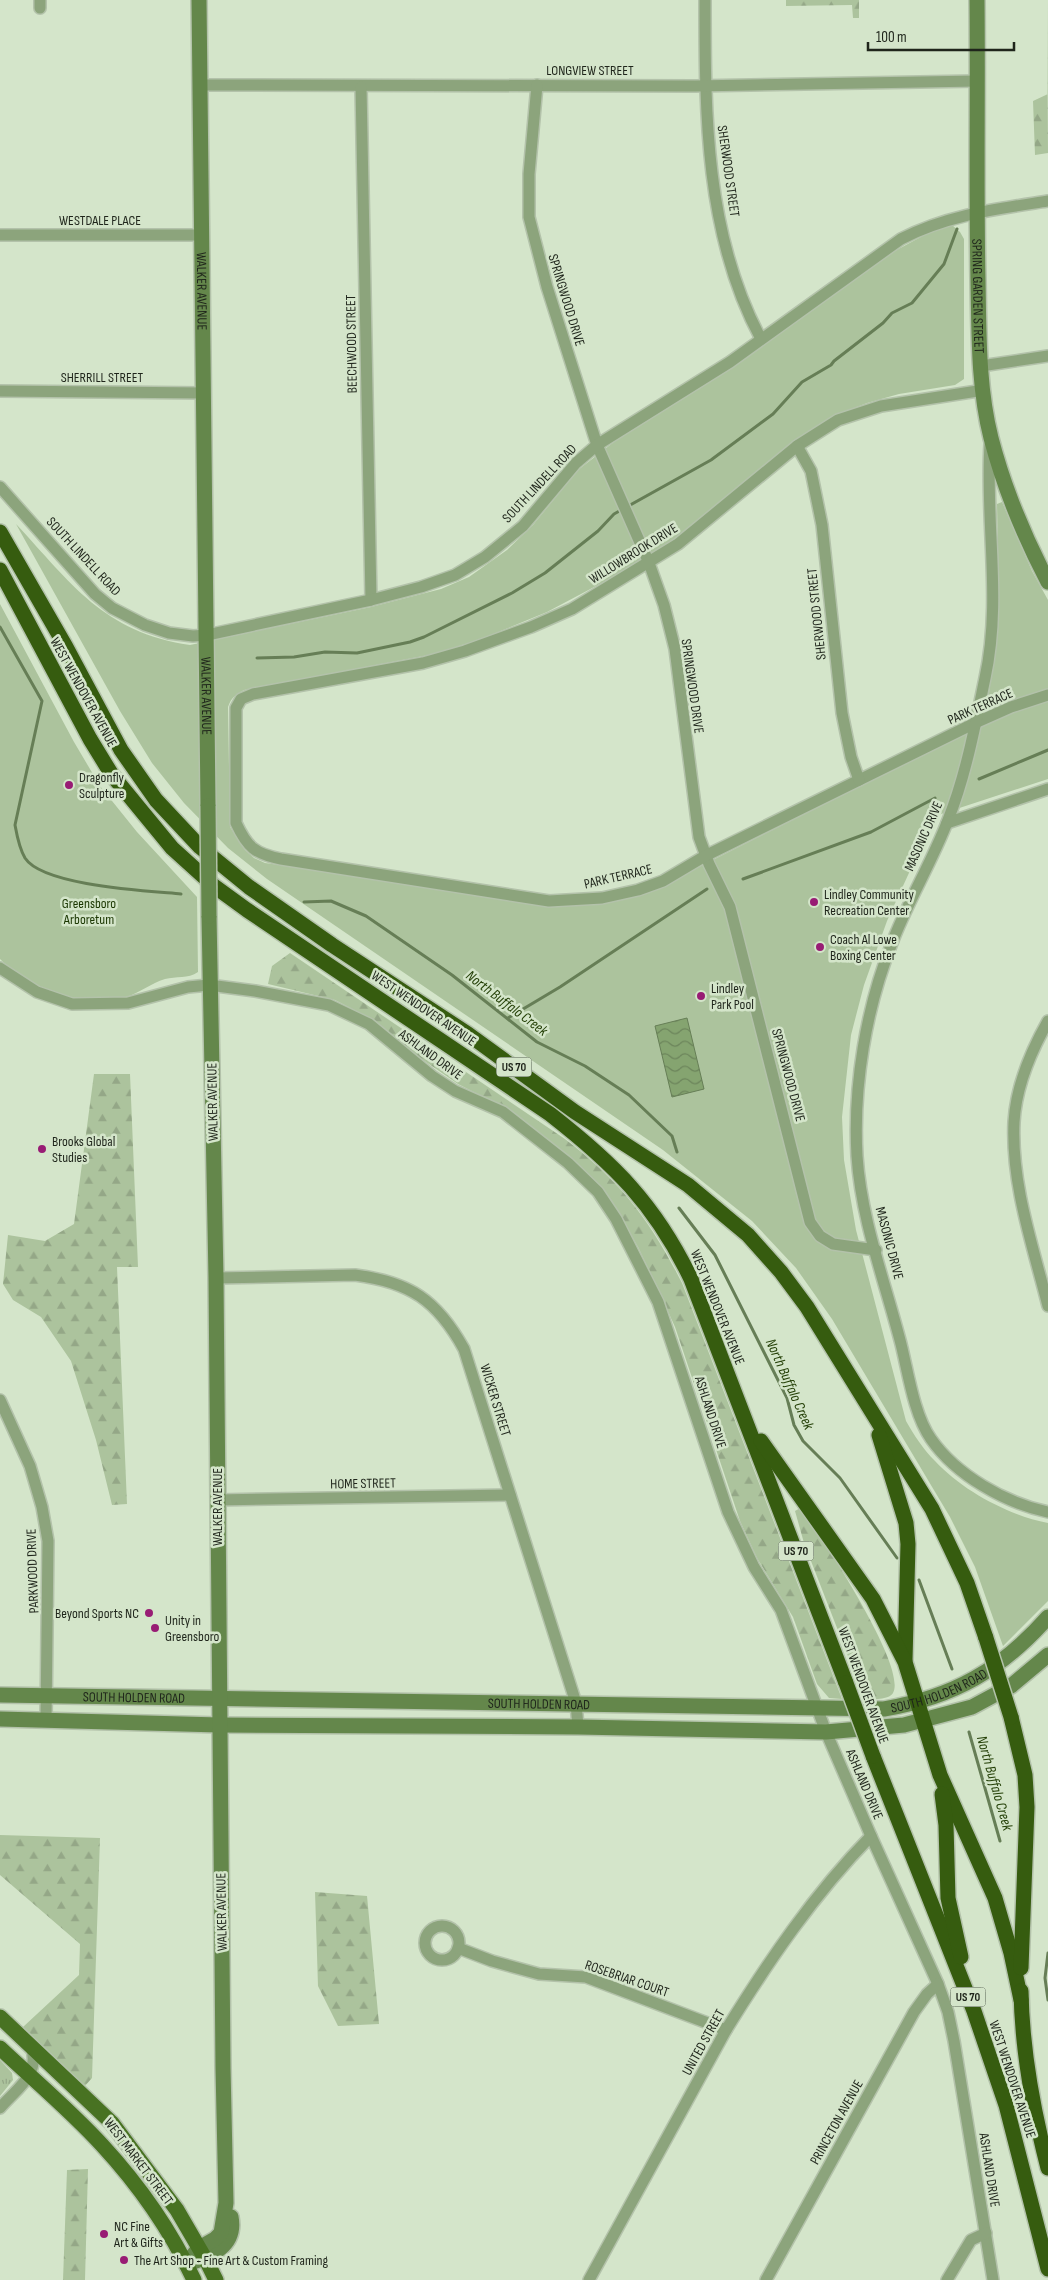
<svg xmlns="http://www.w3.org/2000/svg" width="1048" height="2280" font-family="'Sofia Sans Condensed',sans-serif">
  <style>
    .grass { fill: url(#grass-tufts) }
    .forest { fill: url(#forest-firs) }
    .park { fill: #acc39d }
    .water { fill: url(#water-waves); stroke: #667e56 }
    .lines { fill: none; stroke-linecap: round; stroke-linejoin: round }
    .stream { stroke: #667e56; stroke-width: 3 }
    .street-casing { stroke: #b3c2aa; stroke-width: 14 }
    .secondary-casing { stroke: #b3c2aa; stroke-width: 18 }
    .primary-casing { stroke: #b3c2aa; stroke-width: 18 }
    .highway-casing { stroke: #b3c2aa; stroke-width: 18 }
    .street { stroke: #8ca47c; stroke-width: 11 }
    .secondary { stroke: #64874b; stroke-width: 15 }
    .primary { stroke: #487222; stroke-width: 15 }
    .highway { stroke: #365c0f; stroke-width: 15 }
    .secondary-bridge-casing { stroke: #b3c2aa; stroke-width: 18; stroke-linecap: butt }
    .highway-bridge-casing { stroke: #b3c2aa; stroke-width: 18; stroke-linecap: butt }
    .secondary-bridge { stroke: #64874b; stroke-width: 15 }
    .highway-bridge { stroke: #365c0f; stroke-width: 15 }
    .poi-dot { fill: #981c74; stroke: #d4e5ca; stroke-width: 2 }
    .labels { text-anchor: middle; stroke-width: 5; stroke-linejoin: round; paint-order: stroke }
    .shield { fill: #d4e5ca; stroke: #555f50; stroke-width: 1 }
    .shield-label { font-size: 12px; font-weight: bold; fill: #1f251b }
    .street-label { font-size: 14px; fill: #1f251b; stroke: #d4e5ca }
    .poi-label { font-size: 14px; fill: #1f251b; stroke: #d4e5ca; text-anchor: start }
    .park-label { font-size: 14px; fill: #1a3600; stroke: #d4e5ca }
    .water-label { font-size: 15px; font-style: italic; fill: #254108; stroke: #d4e5ca }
  </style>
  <defs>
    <pattern id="grass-tufts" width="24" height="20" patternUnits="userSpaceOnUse" patternTransform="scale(1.25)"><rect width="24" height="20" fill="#acc39d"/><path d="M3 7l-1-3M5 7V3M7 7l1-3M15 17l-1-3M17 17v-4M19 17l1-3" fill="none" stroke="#94a787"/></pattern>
    <pattern id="forest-firs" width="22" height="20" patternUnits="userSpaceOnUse" patternTransform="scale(1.25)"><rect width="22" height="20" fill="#acc39d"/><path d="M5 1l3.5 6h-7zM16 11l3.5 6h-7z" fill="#94a787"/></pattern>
    <pattern id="water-waves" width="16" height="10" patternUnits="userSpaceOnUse" patternTransform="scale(1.25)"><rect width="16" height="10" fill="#85a470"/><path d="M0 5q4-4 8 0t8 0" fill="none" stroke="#6c855b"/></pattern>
  </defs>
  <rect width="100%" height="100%" fill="#d4e5ca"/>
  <!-- grass -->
  <path class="grass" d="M0 2060 12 2073 13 2080 0 2096Z"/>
  <!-- forest -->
  <g class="forest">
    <path d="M786 0H859V18H853L852 5 786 6Z"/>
    <path d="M1047 0 1048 153 1035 155 1033 101 1048 94Z"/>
    <path d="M290 953 565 1139C621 1182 650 1220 682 1283L842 1699 829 1698 817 1684 793 1617 757 1558 740 1521 675 1327 657 1287 638 1247 616 1209 597 1183 565 1153 507 1109 458 1084 394 1040 364 1015 335 1000 268 984 272 966Z"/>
    <path d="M94 1074H130L138 1267H117L127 1504 112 1505 96 1440 71 1361 41 1317 13 1300 3 1284 8 1235 45 1241 74 1224Z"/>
    <path d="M802 1507C819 1535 908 1666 893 1693 889 1700 872 1699 865 1700L804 1543 795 1511Z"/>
    <path d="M0 1835 100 1838 92 2078 84 2087 23 2027 79 1975 80 1944 0 1875Z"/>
    <path d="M315 1892 367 1896 379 2024 338 2026 318 1986Z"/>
    <path d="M88 2169 85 2280H63L67 2170Z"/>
  </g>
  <!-- park -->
  <g class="park">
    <path d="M952 225 960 232 964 239V379L955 385 899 394 867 403 834 416 800 437 706 516 660 549 630 568 547 612 481 639 434 654 244 690C235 695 231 698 228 707L230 827 245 850 254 858 265 863 371 877 521 903 564 906 601 903 667 883 986 723 999 595 997 504 1002 502 1032 571 1048 600V779L935 816 887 921 864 985 851 1035 842 1117 844 1160 856 1230 906 1421C914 1435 923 1449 935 1461 963 1491 1008 1515 1048 1523V1601L1003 1646 975 1567 950 1517 832 1319 796 1268 752 1221 663 1150 267 879 228 848 184 803 152 763 120 711 16 524C72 584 103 632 190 645L371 607 441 589 469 577 507 550 533 525 578 470 619 438 744 358 893 252 930 232Z"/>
    <path d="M0 604 74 742 100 786 137 832 197 897 198 972C188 979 176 976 165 979 151 983 140 993 126 997 82 1010 31 989 0 959Z"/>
  </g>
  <!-- water -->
  <path class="water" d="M687 1018 704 1089 672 1097 655 1026Z"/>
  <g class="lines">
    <!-- stream -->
    <g class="stream">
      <path d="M0 627 42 701 15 825C17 836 19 848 25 858 43 886 149 891 181 894"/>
      <path d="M257 658 294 657 325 652 357 653 410 642 424 637 512 593 545 573 598 531 614 514 711 460 773 414 802 382 831 365 834 361 883 323 892 313 912 303 944 264 957 229"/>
      <path d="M979 779 1048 750"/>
      <path d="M743 879 871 832 935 798"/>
      <path d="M304 902 331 901 366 916 452 975 537 1042 585 1066 629 1095 672 1136 677 1152"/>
      <path d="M508 1018 560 987 707 889"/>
      <path d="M679 1208 715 1255 787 1398 794 1425 803 1441 840 1478 897 1558"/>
      <path d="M919 1580 952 1669"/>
      <path d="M969 1732 1000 1841"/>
      <path d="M1048 1953 1045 1978 1048 2000"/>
    </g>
    <defs>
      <g id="street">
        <path d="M40 0V8"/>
        <path d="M705 0C705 114 705 235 761 339"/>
        <path d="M201 85 695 86 977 81"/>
        <path d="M537 85 529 174V217L547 287 597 445 649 563 664 605 675 649 699 837 709 864 730 907 810 1222 820 1236 833 1244 876 1250"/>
        <path d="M361 87 371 600"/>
        <path d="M0 235H201"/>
        <path d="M981 366 1048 356"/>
        <path d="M984 390 881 406 838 420 797 446 678 544 572 609 531 627 465 651 423 663 253 694 241 699 236 708V823C247 847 255 854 281 859L549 901 602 898 638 890 663 881 705 856 975 723 1011 707 1048 695"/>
        <path d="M0 391 204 393"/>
        <path d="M990 444C985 522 1002 601 985 678 975 726 966 775 948 820 932 862 908 901 892 943 866 1008 853 1086 857 1156 861 1219 885 1282 901 1344 908 1372 914 1415 931 1439 956 1475 1005 1503 1048 1512"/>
        <path d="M797 446 811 471 822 525 842 713 851 757 859 780"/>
        <path d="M0 487 95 594 112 608 145 625 169 633 193 636 207 635 371 600 421 587 455 575 485 557 523 526 576 463 597 445 730 362 901 239C947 215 997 209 1048 201"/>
        <path d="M947 823 1048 789"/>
        <path d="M0 968 37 992 72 1004 128 1003 188 987 209 985 255 991 329 1005 369 1024 432 1076 455 1091 503 1112 568 1163 598 1192 616 1219 658 1302 728 1512 754 1567 781 1610 826 1732 871 1836 938 1984 948 2012 954 2041 993 2280"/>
        <path d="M1048 1021C1031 1051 1016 1086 1014 1122 1011 1184 1033 1246 1048 1306"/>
        <path d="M216 1278 355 1275C410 1282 437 1300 464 1349L576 1703 578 1727"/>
        <path d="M0 1400 30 1466 42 1507 48 1541 46 1720"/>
        <path d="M217 1500 510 1495"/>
        <circle cx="442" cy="1943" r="17"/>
        <path d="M458 1948 492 1961 539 1974 586 1977 726 2030"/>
        <path d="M0 2108C17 2088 41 2075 31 2046"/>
        <path d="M589 2280 726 2030C768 1962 814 1894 871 1836"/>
        <path d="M766 2280 914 2012 927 1994 938 1984"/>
        <path d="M947 2280 971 2240 986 2233"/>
      </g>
      <g id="secondary">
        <path id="s1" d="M199 0 208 806"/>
        <path id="s2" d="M977 0C978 93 976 187 978 280 979 332 978 387 991 438 1004 488 1024 536 1048 582"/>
        <path id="s3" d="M0 1695 884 1709C954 1697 1001 1670 1048 1617"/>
        <path d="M0 1719 219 1725 578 1727 826 1732 904 1725 972 1707 1011 1686 1048 1655"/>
        <path d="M193 2262C216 2255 236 2243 231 2217"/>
        <path d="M186 2264 199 2248 215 2239 221 2233 226 2203 223 2068 216 1278 209 916"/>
      </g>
      <g id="primary">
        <path d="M0 2017 112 2123 177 2210 206 2260 216 2280"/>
        <path d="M0 2048C34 2080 71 2111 102 2145 139 2185 171 2231 194 2280"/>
      </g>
      <g id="highway">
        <path d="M0 532 66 647 121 750 156 800 200 847 249 887 332 945 468 1034 575 1112 688 1185 748 1235 781 1272 807 1307 932 1509 967 1583 986 1638"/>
        <path d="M0 570 90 739 112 775 172 848 214 886 247 910 550 1114C614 1164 655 1204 691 1279L846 1683"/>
        <path d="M879 1435 906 1523 908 1544 905 1660"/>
        <path d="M761 1441 873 1599 905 1662 940 1775 995 1898 1011 1953 1021 2000"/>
        <path d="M1011 1717 1025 1775 1027 1807 1021 1968"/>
        <path d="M873 1756 974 2011 1006 2105 1048 2269"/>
        <path d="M942 1794 946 1825 948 1898 961 1957"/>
        <path d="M1021 1991C1022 2052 1033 2110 1048 2168"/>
      </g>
    </defs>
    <!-- street casing -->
    <use href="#street" class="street-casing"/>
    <!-- secondary casing -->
    <use href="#secondary" class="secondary-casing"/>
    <!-- primary casing -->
    <use href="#primary" class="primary-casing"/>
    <!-- highway casing -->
    <use href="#highway" class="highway-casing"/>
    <!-- street -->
    <use href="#street" class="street"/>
    <!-- secondary -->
    <use href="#secondary" class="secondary"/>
    <!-- primary -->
    <use href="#primary" class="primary"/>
    <!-- highway -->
    <use href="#highway" class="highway"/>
    <defs>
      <path id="secondary-bridge" d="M208 806 209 916"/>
      <g id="highway-bridge">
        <path d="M986 1638 1011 1717"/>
        <path d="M846 1683 873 1756"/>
      </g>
    </defs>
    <!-- secondary-bridge casing -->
    <use href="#secondary-bridge" class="secondary-bridge-casing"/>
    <!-- highway-bridge casing -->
    <use href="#highway-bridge" class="highway-bridge-casing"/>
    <!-- secondary-bridge -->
    <use href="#secondary-bridge" class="secondary-bridge"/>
    <!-- highway-bridge -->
    <use href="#highway-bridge" class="highway-bridge"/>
  </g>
  <!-- markers -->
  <g class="poi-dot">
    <circle cx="69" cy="785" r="5"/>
    <circle cx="814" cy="902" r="5"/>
    <circle cx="820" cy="947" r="5"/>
    <circle cx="701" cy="996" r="5"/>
    <circle cx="42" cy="1149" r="5"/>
    <circle cx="149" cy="1613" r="5"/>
    <circle cx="155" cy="1628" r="5"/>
    <circle cx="104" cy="2234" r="5"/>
    <circle cx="124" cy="2260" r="5"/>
  </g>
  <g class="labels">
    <!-- shield labels -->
    <g class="shield">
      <rect x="496.5" y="1057.5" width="35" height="19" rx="4"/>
      <rect x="778.5" y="1541.5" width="35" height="19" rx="4"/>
      <rect x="950.5" y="1987.5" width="35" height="19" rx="4"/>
    </g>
    <g class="shield-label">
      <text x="514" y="1071">US 70</text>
      <text x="796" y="1555">US 70</text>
      <text x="968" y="2001">US 70</text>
    </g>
    <!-- street labels -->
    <g class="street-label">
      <text x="590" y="75">LONGVIEW STREET</text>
      <text transform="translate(729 171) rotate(82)" y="5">SHERWOOD STREET</text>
      <text x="100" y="225">WESTDALE PLACE</text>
      <text dy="5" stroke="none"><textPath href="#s1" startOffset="291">WALKER AVENUE</textPath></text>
      <text dy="5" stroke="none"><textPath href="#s2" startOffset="296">SPRING GARDEN STREET</textPath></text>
      <text transform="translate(567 300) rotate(73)" y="5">SPRINGWOOD DRIVE</text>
      <text transform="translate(351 344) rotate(-91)" y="5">BEECHWOOD STREET</text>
      <text x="102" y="382">SHERRILL STREET</text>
      <text transform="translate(539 483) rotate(-47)" y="5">SOUTH LINDELL ROAD</text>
      <text transform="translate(633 553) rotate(-32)" y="5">WILLOWBROOK DRIVE</text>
      <text transform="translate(84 556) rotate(47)" y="5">SOUTH LINDELL ROAD</text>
      <text transform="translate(816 614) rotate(-96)" y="5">SHERWOOD STREET</text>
      <text transform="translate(693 686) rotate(82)" y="5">SPRINGWOOD DRIVE</text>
      <text transform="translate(84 692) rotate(61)" y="5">WEST WENDOVER AVENUE</text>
      <text dy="5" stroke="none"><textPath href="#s1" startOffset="696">WALKER AVENUE</textPath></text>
      <text transform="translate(980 706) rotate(-24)" y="5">PARK TERRACE</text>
      <text transform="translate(923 836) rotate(-66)" y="5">MASONIC DRIVE</text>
      <text transform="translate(618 876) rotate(-13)" y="5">PARK TERRACE</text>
      <text transform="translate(424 1008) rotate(34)" y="5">WEST WENDOVER AVENUE</text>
      <text transform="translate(431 1054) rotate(36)" y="5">ASHLAND DRIVE</text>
      <text transform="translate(789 1075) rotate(75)" y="5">SPRINGWOOD DRIVE</text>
      <text transform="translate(212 1102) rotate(-91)" y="5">WALKER AVENUE</text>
      <text transform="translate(890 1243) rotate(75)" y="5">MASONIC DRIVE</text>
      <text transform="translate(718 1307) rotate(68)" y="5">WEST WENDOVER AVENUE</text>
      <text transform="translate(496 1400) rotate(73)" y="5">WICKER STREET</text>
      <text transform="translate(711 1412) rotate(72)" y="5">ASHLAND DRIVE</text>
      <text transform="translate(363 1483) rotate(-1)" y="5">HOME STREET</text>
      <text transform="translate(217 1507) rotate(-90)" y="5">WALKER AVENUE</text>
      <text transform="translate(32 1571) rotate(-92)" y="5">PARKWOOD DRIVE</text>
      <text transform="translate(864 1685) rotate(70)" y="5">WEST WENDOVER AVENUE</text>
      <text dy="5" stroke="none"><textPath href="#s3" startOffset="942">SOUTH HOLDEN ROAD</textPath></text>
      <text dy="5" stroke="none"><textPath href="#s3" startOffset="134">SOUTH HOLDEN ROAD</textPath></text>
      <text dy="5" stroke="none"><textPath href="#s3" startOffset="539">SOUTH HOLDEN ROAD</textPath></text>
      <text transform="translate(865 1784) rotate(67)" y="5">ASHLAND DRIVE</text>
      <text transform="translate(221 1912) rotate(-91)" y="5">WALKER AVENUE</text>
      <text transform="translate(627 1978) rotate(19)" y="5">ROSEBRIAR COURT</text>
      <text transform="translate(703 2042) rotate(-61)" y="5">UNITED STREET</text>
      <text transform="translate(1013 2079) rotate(72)" y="5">WEST WENDOVER AVENUE</text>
      <text transform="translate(836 2122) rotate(-61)" y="5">PRINCETON AVENUE</text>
      <text transform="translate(139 2161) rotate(53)" y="5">WEST MARKET STREET</text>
      <text transform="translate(990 2170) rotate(81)" y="5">ASHLAND DRIVE</text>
    </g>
    <!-- poi labels -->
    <g class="poi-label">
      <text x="79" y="782">Dragonfly<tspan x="79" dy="16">Sculpture</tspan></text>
      <text x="824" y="899">Lindley Community<tspan x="824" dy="16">Recreation Center</tspan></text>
      <text x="830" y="944">Coach Al Lowe<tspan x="830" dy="16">Boxing Center</tspan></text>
      <text x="711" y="993">Lindley<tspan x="711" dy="16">Park Pool</tspan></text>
      <text x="52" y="1146">Brooks Global<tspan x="52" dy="16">Studies</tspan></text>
      <text x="139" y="1618" text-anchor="end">Beyond Sports NC</text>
      <text x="165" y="1625">Unity in<tspan x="165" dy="16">Greensboro</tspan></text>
      <text x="114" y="2231">NC Fine<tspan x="114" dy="16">Art &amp; Gifts</tspan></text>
      <text x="134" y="2265">The Art Shop - Fine Art &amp; Custom Framing</text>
    </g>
    <!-- park labels -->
    <g class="park-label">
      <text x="89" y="908">Greensboro<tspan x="89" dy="16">Arboretum</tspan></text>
    </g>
    <!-- water labels -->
    <g class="water-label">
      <text transform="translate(507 1003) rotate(37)" y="5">North Buffalo Creek</text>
      <text transform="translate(790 1384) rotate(66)" y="5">North Buffalo Creek</text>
      <text transform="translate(995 1783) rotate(74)" y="5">North Buffalo Creek</text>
    </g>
  </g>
  <!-- scale -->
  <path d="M868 42v8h146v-8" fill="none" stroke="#1f251b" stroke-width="2.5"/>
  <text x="876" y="42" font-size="15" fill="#1f251b" stroke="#d4e5ca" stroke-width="4" paint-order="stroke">100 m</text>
</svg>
